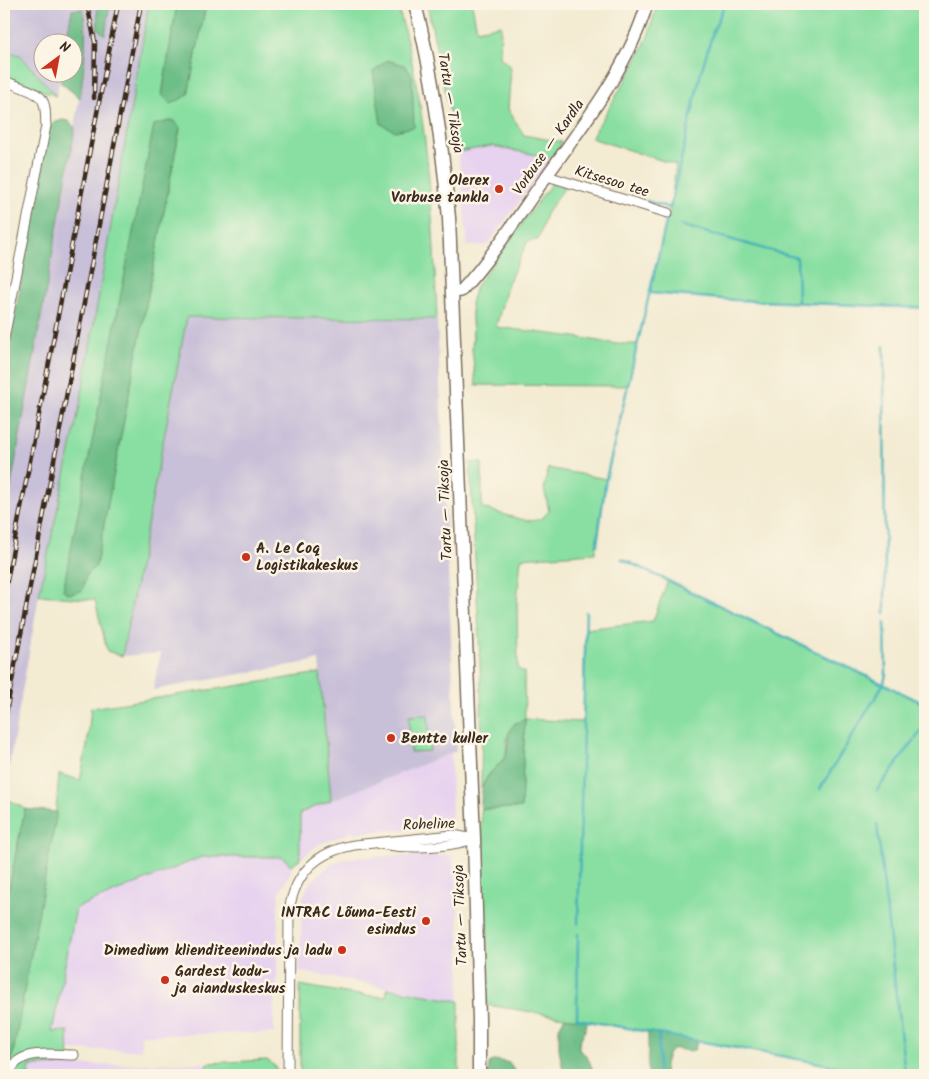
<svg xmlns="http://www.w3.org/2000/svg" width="929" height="1079" font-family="Kalam,sans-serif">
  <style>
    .built { fill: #e7d2ef }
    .industrial { fill: #c8bfd8 }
    .green { fill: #89dfa2; stroke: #628460; fill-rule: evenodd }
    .forest { fill: #6ebe88; stroke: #547453 }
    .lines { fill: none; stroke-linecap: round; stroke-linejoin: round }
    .stream { stroke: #3fafb8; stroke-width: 2.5 }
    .minor-casing { stroke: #7b6e5d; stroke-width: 11 }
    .tertiary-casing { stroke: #7b6e5d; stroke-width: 14 }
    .secondary-casing { stroke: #7b6e5d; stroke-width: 15 }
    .minor { stroke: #fff; stroke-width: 9 }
    .tertiary { stroke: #fff; stroke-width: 11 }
    .secondary { stroke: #fff; stroke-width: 12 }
    .rail-casing { stroke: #3b2a1e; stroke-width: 4.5 }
    .rail { stroke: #fcf5e5; stroke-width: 2.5; stroke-dasharray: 8; stroke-linecap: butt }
    .poi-dot { fill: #c8321e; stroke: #fcf5e5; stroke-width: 2 }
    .labels { text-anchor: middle; stroke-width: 5; stroke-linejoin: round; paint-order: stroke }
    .street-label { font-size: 15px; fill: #3b2a1e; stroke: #fcf5e5 }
    .poi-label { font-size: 15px; font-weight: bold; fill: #3b2a1e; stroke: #fcf5e5; text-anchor: end }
  </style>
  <rect width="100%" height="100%" fill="#fcf5e5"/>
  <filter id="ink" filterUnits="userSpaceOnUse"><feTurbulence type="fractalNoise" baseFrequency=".02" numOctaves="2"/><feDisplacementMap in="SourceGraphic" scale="10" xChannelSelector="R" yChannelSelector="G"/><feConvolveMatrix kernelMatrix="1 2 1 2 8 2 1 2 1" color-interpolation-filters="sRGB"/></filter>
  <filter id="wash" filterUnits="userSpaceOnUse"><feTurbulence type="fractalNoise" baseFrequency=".0096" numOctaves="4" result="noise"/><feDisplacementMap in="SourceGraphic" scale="20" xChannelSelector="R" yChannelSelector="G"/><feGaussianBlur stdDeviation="1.12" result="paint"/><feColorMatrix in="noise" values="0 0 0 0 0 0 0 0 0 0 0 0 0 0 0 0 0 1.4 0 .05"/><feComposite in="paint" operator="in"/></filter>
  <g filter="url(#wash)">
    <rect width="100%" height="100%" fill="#f3ebd2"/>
    <!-- built -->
    <g class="built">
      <path d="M491 146 552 158 487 245 468 246 458 152Z"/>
      <path d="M451 753 452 816 447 827 349 833 319 844 300 859V813Z"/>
      <path d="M386 856H452L457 887 460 959 459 1001 299 971 303 897 308 886 322 872 333 863 349 858Z"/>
      <path d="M202 857H282L291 865V872L280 891 278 907 277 982 274 995V1033L141 1035V1050H68V1031L52 1032 76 908Z"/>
      <path d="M207 1063 206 1075H29L30 1066Z"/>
    </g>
    <!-- industrial -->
    <g class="industrial">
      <path d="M4 4H97L98 29 105 34 110 4H149L80 405 39 595 4 795V524L44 303 85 64 72 10 66 42H42V72L61 73 56 96 20 55 4 51Z"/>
      <path d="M186 317 437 319 456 751 300 813 331 800 319 660 153 690 161 653 122 656Z"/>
    </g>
    <!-- green -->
    <g class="green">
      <path d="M149 4H177L162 95 188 94 206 4H397C428 106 433 213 437 319L187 317 122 656 107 651 95 600 39 595 80 405ZM180 128 96 566 87 572Z"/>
      <path d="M427 4H472L477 30 501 25 500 57 511 67 508 109 524 135 562 142 552 158 491 146 458 152Z"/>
      <path d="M657 4H925V173L920 254H925V308L734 300 650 293 670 208 676 165 591 138 634 66 649 34Z"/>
      <path d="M4 51 20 55 56 96 4 76Z"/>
      <path d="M551 184 565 187 546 214 538 240 528 241 508 283 496 327 575 337 616 344H638L628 386 476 385 472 349 473 335 471 303 476 286Z"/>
      <path d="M470 462 482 463V508C496 511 528 525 540 519 544 517 547 513 549 511L544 488 548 468 606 479 595 553 521 558 517 601 518 669 524 672 525 719 583 722 585 629 653 621 668 580 925 704V1075H885L577 1019 487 1005 481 809 521 808 525 720 515 723 507 738 506 756 487 777 481 788C484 679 475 571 470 462Z"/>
      <path d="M320 673 331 800 300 813V859L291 865 282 857H202L76 908 52 1032 68 1031 69 1065 30 1066 29 1075H9L56 812 59 774 80 780 87 746 91 708Z"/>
      <path d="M428 715 430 751 410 752 409 716Z"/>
      <path d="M4 797 25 809 4 912Z"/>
      <path d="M300 985 351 994 386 997 387 988 459 1001V1075H300Z"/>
      <path d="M267 1060 276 1067V1075H206L207 1063Z"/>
    </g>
    <!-- forest -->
    <g class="forest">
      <path d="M97 4H110L105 35 98 29Z"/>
      <path d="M177 4H206L188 95 171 104 162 95Z"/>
      <path d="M83 9C88 42 84 65 80 98L60 82 62 73 72 72V42H66L72 10Z"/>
      <path d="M387 60 404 65 412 75 414 127 395 131 381 124 373 72Z"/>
      <path d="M62 120 69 121 75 128 4 524V377L48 130C51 123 55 122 62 120Z"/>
      <path d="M173 120 180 128 96 566 87 573 82 591 69 594 63 590 154 125Z"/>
      <path d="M525 719 521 808 481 809C481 791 481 783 494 769 498 765 503 762 505 757 513 739 500 728 525 719Z"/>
      <path d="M25 809 57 812 11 1064 9 1075H4V912Z"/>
      <path d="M565 1017 587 1021C587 1033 578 1037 579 1050L587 1056 595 1075H564L559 1049V1028Z"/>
      <path d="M648 1032 697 1041 695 1049 690 1052C686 1051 678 1048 674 1049 666 1052 664 1068 664 1075H648Z"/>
      <path d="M495 1060 510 1063 516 1075H488L489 1063Z"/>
    </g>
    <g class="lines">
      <!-- stream -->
      <g class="stream">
        <path d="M646 201 670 208 701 72 714 29 725 4"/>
        <path d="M680 225 797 258 798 303"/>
        <path d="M650 293 734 300 925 308"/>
        <path d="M884 346 885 613"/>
        <path d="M597 545 606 479 667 218"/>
        <path d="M622 559 925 704"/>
        <path d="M925 764V769"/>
        <path d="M820 789 884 683 886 674 885 622"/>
        <path d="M877 790 925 726"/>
        <path d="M877 824 905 1075"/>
        <path d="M578 924 586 612"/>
        <path d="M578 934 577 1019 885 1075"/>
        <path d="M658 1075 659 1034"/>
      </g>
    </g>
  </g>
  <g filter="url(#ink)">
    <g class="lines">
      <defs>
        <g id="minor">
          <path d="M4 81C14 85 34 90 41 98 47 105 45 118 46 126L4 338"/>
          <path d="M547 176 668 213"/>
          <path d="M380 844C409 849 443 848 471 840"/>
          <path d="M9 1075C17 1047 51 1055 74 1055"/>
          <path d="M288 1075 289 911C295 873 316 852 354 845L453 835 474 839"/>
        </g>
        <path id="tertiary" d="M453 292 461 291C492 257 517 218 543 181 582 126 628 69 647 4"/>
        <path id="secondary" d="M415 4C433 74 442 145 449 218L474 839 479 1019V1075"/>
      </defs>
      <!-- minor casing -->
      <use href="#minor" class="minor-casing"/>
      <!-- tertiary casing -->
      <use href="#tertiary" class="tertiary-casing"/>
      <!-- secondary casing -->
      <use href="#secondary" class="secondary-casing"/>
      <!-- minor -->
      <use href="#minor" class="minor"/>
      <!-- tertiary -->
      <use href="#tertiary" class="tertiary"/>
      <!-- secondary -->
      <use href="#secondary" class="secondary"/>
      <defs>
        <g id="rail">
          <path d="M87 4 95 42 94 98"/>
          <path d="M4 596 118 4"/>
          <path d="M4 723 141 4"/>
        </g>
      </defs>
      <!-- rail casing -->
      <use href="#rail" class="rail-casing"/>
      <!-- rail -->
      <use href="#rail" class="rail"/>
    </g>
  </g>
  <!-- markers -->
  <g class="poi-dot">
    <circle cx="499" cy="189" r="5"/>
    <circle cx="246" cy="557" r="5"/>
    <circle cx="391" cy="738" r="5"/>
    <circle cx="426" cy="921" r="5"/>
    <circle cx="342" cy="950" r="5"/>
    <circle cx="165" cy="980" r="5"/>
  </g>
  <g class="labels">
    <!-- street labels -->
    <g class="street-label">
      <text transform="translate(451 103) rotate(81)" y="5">Tartu — Tiksoja</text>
      <text transform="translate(548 147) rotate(-55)" y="5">Vorbuse — Kardla</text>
      <text transform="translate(612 181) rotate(17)" y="5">Kitsesoo tee</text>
      <text transform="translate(445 510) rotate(-92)" y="5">Tartu — Tiksoja</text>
      <text transform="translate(429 824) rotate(-2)" y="5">Roheline</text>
      <text transform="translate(460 915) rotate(-92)" y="5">Tartu — Tiksoja</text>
    </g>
    <!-- poi labels -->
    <g class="poi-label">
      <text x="489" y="185">Olerex<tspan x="489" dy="17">Vorbuse tankla</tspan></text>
      <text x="256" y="553" text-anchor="start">A. Le Coq<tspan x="256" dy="17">Logistikakeskus</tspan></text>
      <text x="401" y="743" text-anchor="start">Bentte kuller</text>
      <text x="416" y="917">INTRAC Lõuna-Eesti<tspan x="416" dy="17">esindus</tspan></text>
      <text x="332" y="955">Dimedium klienditeenindus ja ladu</text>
      <text x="175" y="976" text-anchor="start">Gardest kodu-<tspan x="175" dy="17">ja aianduskeskus</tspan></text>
    </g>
  </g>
  <!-- margin -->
  <rect width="929" height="1079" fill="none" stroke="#fcf5e5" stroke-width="20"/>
  <!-- north arrow -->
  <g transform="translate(58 58) rotate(32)"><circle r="24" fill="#fcf5e5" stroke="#afa495"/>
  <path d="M0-4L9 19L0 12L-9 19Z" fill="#c8321e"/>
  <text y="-8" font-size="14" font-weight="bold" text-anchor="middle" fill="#3b2a1e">N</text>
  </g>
</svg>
